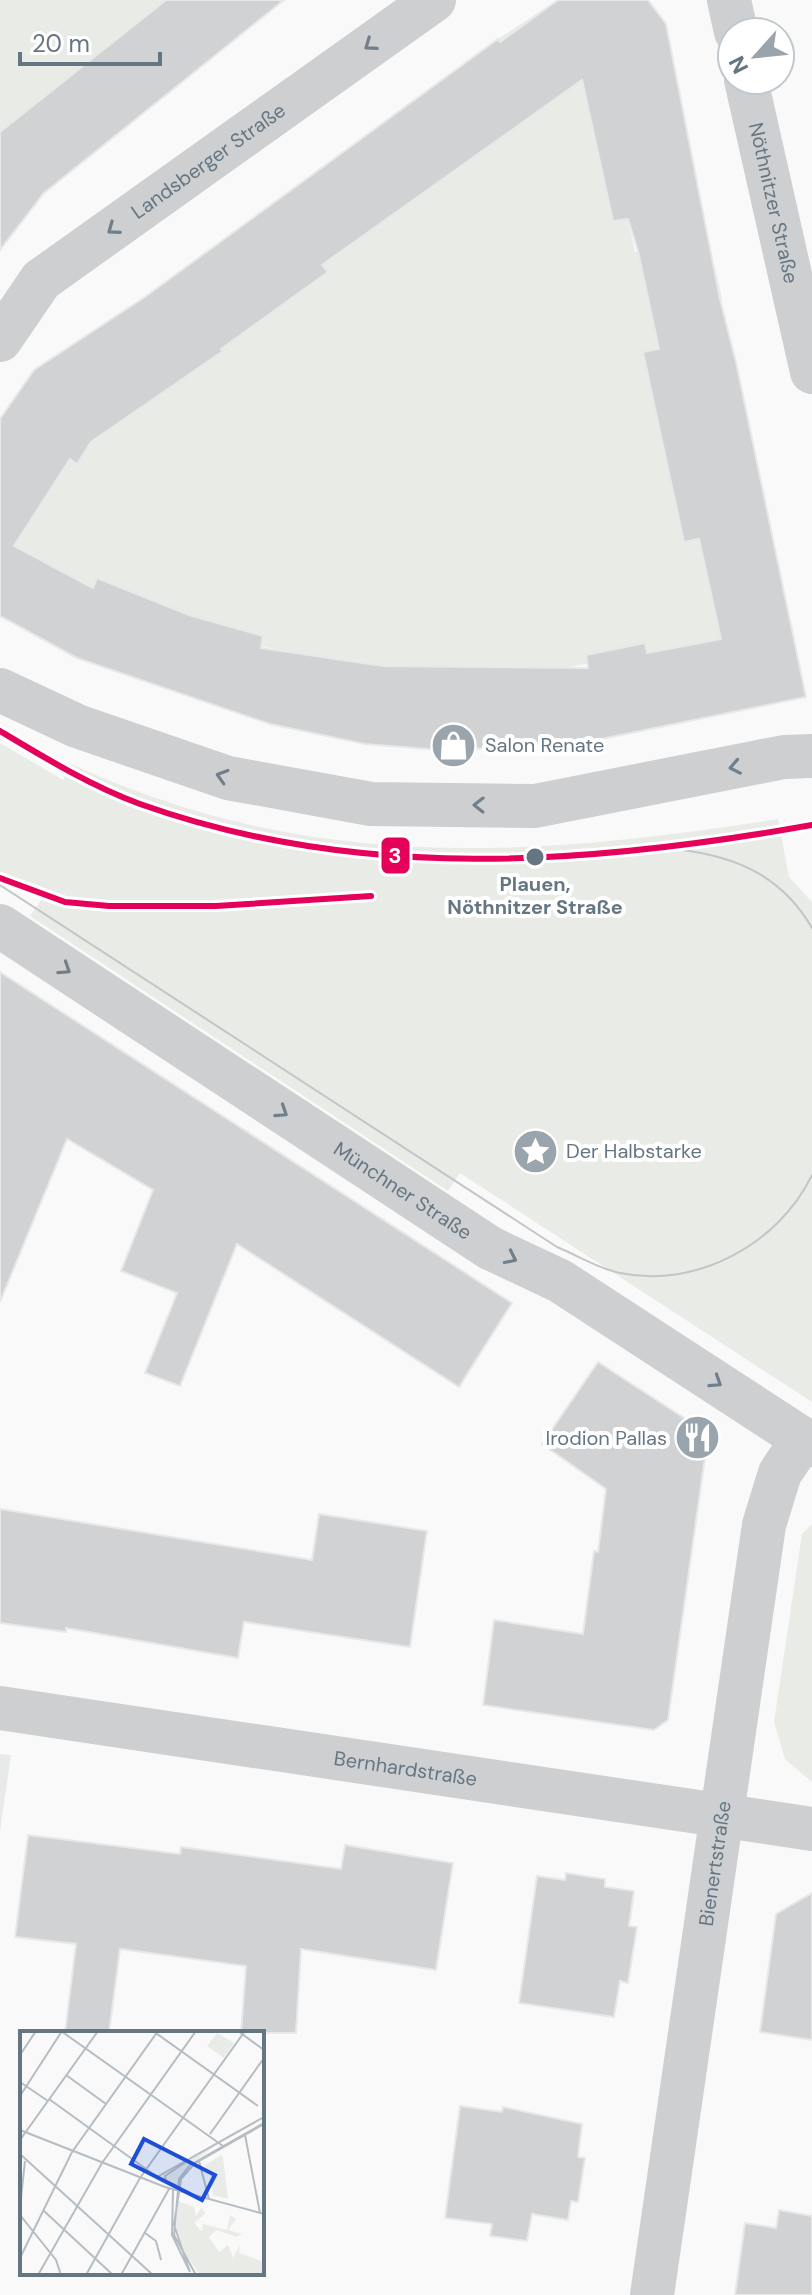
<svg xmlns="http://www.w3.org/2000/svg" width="812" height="2295" font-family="'DM Sans',sans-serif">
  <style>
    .built { fill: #e8e9e9 }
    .green { fill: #e8ebe6 }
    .building { fill: #d0d2d3; stroke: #e8e8e8; stroke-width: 2; fill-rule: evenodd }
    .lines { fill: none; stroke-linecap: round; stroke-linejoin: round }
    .minor { stroke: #cecfd0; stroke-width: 44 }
    .tertiary { stroke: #cecfd0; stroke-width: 44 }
    .tram { stroke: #c3c5c6; stroke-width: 2 }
    .tram-1-casing { stroke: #fff; stroke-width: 12 }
    .tram-1 { stroke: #e5005a; stroke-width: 6 }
    .oneway { stroke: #707f8b }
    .stop-dot { fill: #657683; stroke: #fff; stroke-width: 3 }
    .labels { text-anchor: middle; stroke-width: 8; stroke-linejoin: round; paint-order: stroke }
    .street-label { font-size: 20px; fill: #657683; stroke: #fff }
    .poi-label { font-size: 20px; fill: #657683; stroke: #fff; text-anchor: start }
    .stop-label { font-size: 20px; font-weight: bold; fill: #657683; stroke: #fff }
    .inset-road { fill: none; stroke: #b5bdc3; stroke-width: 2 }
    .view { fill: #1d4ed8; fill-opacity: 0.15; stroke: #1d4ed8; stroke-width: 4 }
    .inset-edge { fill: none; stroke: #657683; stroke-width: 4 }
    .line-badge { stroke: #fff; stroke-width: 3 }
    .badge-label { font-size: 22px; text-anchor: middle; font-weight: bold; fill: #fff }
  </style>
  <rect width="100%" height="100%" fill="#f9f9f9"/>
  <!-- built -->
  <path class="built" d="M0 1754 11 1755 0 1831Z"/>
  <!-- green -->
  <g class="green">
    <path d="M0 0H166L0 132Z"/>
    <path d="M553 3 593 60 635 252 708 237 722 299 651 314 708 575 778 560 791 626 564 668 383 666 283 651 181 627 84 583 14 546 87 432 544 107 498 39Z"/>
    <path d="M0 743 63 780 71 764C309 873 527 858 778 819L789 877 812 902V1402L460 1173 448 1191 30 916 42 899 0 872Z"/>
    <path d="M812 1524V1782L785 1759 774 1722 802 1534Z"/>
  </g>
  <!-- building -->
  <g class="building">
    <path d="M166 0H284L44 193 0 250V132Z"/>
    <path d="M558 0H648L666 24 720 299 736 362 806 697 572 745 441 750 365 744 270 724 77 658 0 616V419L34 370 145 297 498 39 500 42ZM582 80 613 221 628 219 638 251 659 349 643 352 656 413 684 542 699 539 721 639 647 653 645 643 586 655 588 668 383 666 261 648 263 636 189 615 97 578 93 588 14 546 70 459 77 464 91 442 223 351 221 349 328 272 322 265Z"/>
    <path d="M0 972 512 1303 459 1387 237 1244 180 1386 145 1373 177 1293 121 1271 153 1190 67 1139 0 1302Z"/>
    <path d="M598 1362 698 1427 707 1443 668 1720 654 1730 483 1705 494 1620 583 1634 594 1551 598 1552 606 1489 542 1444Z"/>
    <path d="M0 1509 312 1560 319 1514 427 1531 410 1647 244 1622 238 1658 66 1628V1632L0 1623Z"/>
    <path d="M28 1835 180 1854 181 1847 341 1869 345 1845 453 1863 436 1970 301 1949 296 2033H241L246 1966 120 1949 109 2033H65L76 1944 15 1937Z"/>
    <path d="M566 1873 605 1879V1887L634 1891 629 1926 637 1927 628 1983 620 1981 614 2017 519 2003 537 1876 565 1880Z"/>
    <path d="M812 1893V2040L760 2032 776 1914Z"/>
    <path d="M460 2106 502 2112 503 2107 582 2124 578 2157 585 2158 578 2202 571 2201 568 2220 532 2214 527 2241 490 2236 492 2224 445 2218Z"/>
    <path d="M779 2210 812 2216V2295H735L745 2223 776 2228Z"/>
  </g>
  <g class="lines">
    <!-- minor -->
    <g class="minor">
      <path id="s1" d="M0 340 41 280 434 0"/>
      <path id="s2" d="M0 1708 812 1829"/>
      <path id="s3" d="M652 2295 764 1525 780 1473 803 1439"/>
    </g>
    <!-- tertiary -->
    <g class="tertiary">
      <path d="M729 0 736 32"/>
      <path id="s4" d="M746 80 812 372"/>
      <path d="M0 690 77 726 228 778 371 804 535 806 784 757 812 756"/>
      <path id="s5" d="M0 926 490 1248 560 1281 812 1445"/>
    </g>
    <!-- tram -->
    <g class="tram">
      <path d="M667 848C728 854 779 871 812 928"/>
      <path d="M0 885 557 1247C577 1255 599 1269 620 1273 696 1289 779 1244 812 1175"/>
    </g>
    <defs>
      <g id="tram-1">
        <path d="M0 731C45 758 91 786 140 804 359 882 588 865 812 825"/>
        <path d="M0 878 65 902 109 906H216L371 896"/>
      </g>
    </defs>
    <!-- tram-1 casing -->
    <use href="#tram-1" class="tram-1-casing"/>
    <!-- tram-1 -->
    <use href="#tram-1" class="tram-1"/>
  </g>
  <!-- one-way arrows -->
  <defs><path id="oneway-chevron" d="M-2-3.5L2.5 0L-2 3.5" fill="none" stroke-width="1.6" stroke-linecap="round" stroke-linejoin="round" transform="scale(2)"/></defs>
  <g class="oneway">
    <use href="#oneway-chevron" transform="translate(370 45) rotate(145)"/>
    <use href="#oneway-chevron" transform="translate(113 229) rotate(144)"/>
    <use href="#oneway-chevron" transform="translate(735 767) rotate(169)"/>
    <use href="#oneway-chevron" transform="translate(222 776) rotate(-163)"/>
    <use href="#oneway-chevron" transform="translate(479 805) rotate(-179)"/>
    <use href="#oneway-chevron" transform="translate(65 969) rotate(33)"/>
    <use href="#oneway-chevron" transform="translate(282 1112) rotate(33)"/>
    <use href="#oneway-chevron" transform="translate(511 1258) rotate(26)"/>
    <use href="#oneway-chevron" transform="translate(716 1382) rotate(33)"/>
  </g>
  <!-- icons -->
  <defs>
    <symbol id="shop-disc" viewBox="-11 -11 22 22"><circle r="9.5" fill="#99a4ac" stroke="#fff"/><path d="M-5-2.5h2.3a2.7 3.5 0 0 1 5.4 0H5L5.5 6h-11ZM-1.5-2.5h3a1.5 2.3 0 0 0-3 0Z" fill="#fff"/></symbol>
    <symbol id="sight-disc" viewBox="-11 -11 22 22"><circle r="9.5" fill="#99a4ac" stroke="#fff"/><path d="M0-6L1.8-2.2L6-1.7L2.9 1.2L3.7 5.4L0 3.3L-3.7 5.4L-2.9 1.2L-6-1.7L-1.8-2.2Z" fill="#fff"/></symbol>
    <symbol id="restaurant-disc" viewBox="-11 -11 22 22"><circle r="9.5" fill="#99a4ac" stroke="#fff"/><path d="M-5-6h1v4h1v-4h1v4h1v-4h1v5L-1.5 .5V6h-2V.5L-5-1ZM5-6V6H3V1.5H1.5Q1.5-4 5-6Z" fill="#fff"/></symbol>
  </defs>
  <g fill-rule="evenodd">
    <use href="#shop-disc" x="428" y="720" width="51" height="51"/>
    <use href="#sight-disc" x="510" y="1126" width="51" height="51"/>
    <use href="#restaurant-disc" x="672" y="1412" width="51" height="51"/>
  </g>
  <!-- markers -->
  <circle class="stop-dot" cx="535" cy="857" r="10"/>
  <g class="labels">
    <!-- street labels -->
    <g class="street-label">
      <text dy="7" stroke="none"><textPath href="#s1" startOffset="278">Landsberger Straße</textPath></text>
      <text dy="7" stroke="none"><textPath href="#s4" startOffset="126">Nöthnitzer Straße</textPath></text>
      <text dy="7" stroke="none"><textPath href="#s5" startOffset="482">Münchner Straße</textPath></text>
      <text dy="7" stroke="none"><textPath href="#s2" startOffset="410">Bernhardstraße</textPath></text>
      <text dy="7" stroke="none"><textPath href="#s3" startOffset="436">Bienertstraße</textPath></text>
    </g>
    <!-- poi labels -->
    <g class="poi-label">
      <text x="485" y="752">Salon Renate</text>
      <text x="566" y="1158">Der Halbstarke</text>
      <text x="667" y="1445" text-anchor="end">Irodion Pallas</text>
    </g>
    <!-- stop labels -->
    <g class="stop-label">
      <text x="535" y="891">Plauen,<tspan x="535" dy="23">Nöthnitzer Straße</tspan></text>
    </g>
  </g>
  <!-- overview -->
  <g transform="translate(20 2031)">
    <rect width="244" height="244" fill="#f9f9f9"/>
    <path d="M197 2 214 12 204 27 187 15ZM199 112 170 133 156 158 135 149ZM201 124 203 127 208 168 193 164 190 142 184 135ZM158 170 174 176 176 185 182 176 185 183 174 192 182 201 183 193 207 199 210 184 216 188 208 199 222 203 217 206 196 199 189 206 199 221 208 214 213 227 220 213 219 222 244 231V244H180L164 221 156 198Z" fill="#e8ebe6"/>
    <path class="inset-road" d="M41 0 203 115M133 0 238 75M218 0 244 19M0 24 16 0M46 44 86 73M0 51 28 70M0 65 42 0M29 68 137 146M0 99 145 156 244 183M190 103 244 27M225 104 240 182M0 109 78 0M0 123 133 244M179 130 189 168M137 146 244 86M156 154 146 152 145 145 169 129M153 159 152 204 170 241 154 194 161 148 174 133 244 93M0 176 5 130M24 180 93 244M0 184 36 229 41 244M125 202 136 210 141 229M0 227 52 121 138 0M18 244 82 132 176 0M66 244 120 147 225 0M101 244 149 158M176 244 154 204 159 148 170 134 244 92"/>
    <path class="view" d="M124 108 195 144 182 169 111 133Z"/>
    <rect width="244" height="244" class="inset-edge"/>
  </g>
  <rect class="line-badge" x="380" y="836" width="31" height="39" rx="8" fill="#e5005a"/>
  <g class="badge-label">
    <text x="395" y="863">3</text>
  </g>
  <!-- north arrow -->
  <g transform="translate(756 56) rotate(243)"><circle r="38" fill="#ffffff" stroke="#c1c8cd" stroke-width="2"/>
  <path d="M0-6L14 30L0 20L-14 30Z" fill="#99a4ac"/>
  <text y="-12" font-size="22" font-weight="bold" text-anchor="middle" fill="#657683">N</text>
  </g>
  <!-- scale -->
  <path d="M20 52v12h140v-12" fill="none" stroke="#657683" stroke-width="4"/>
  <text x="32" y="52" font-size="24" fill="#657683" stroke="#ffffff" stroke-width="6" paint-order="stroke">20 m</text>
</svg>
